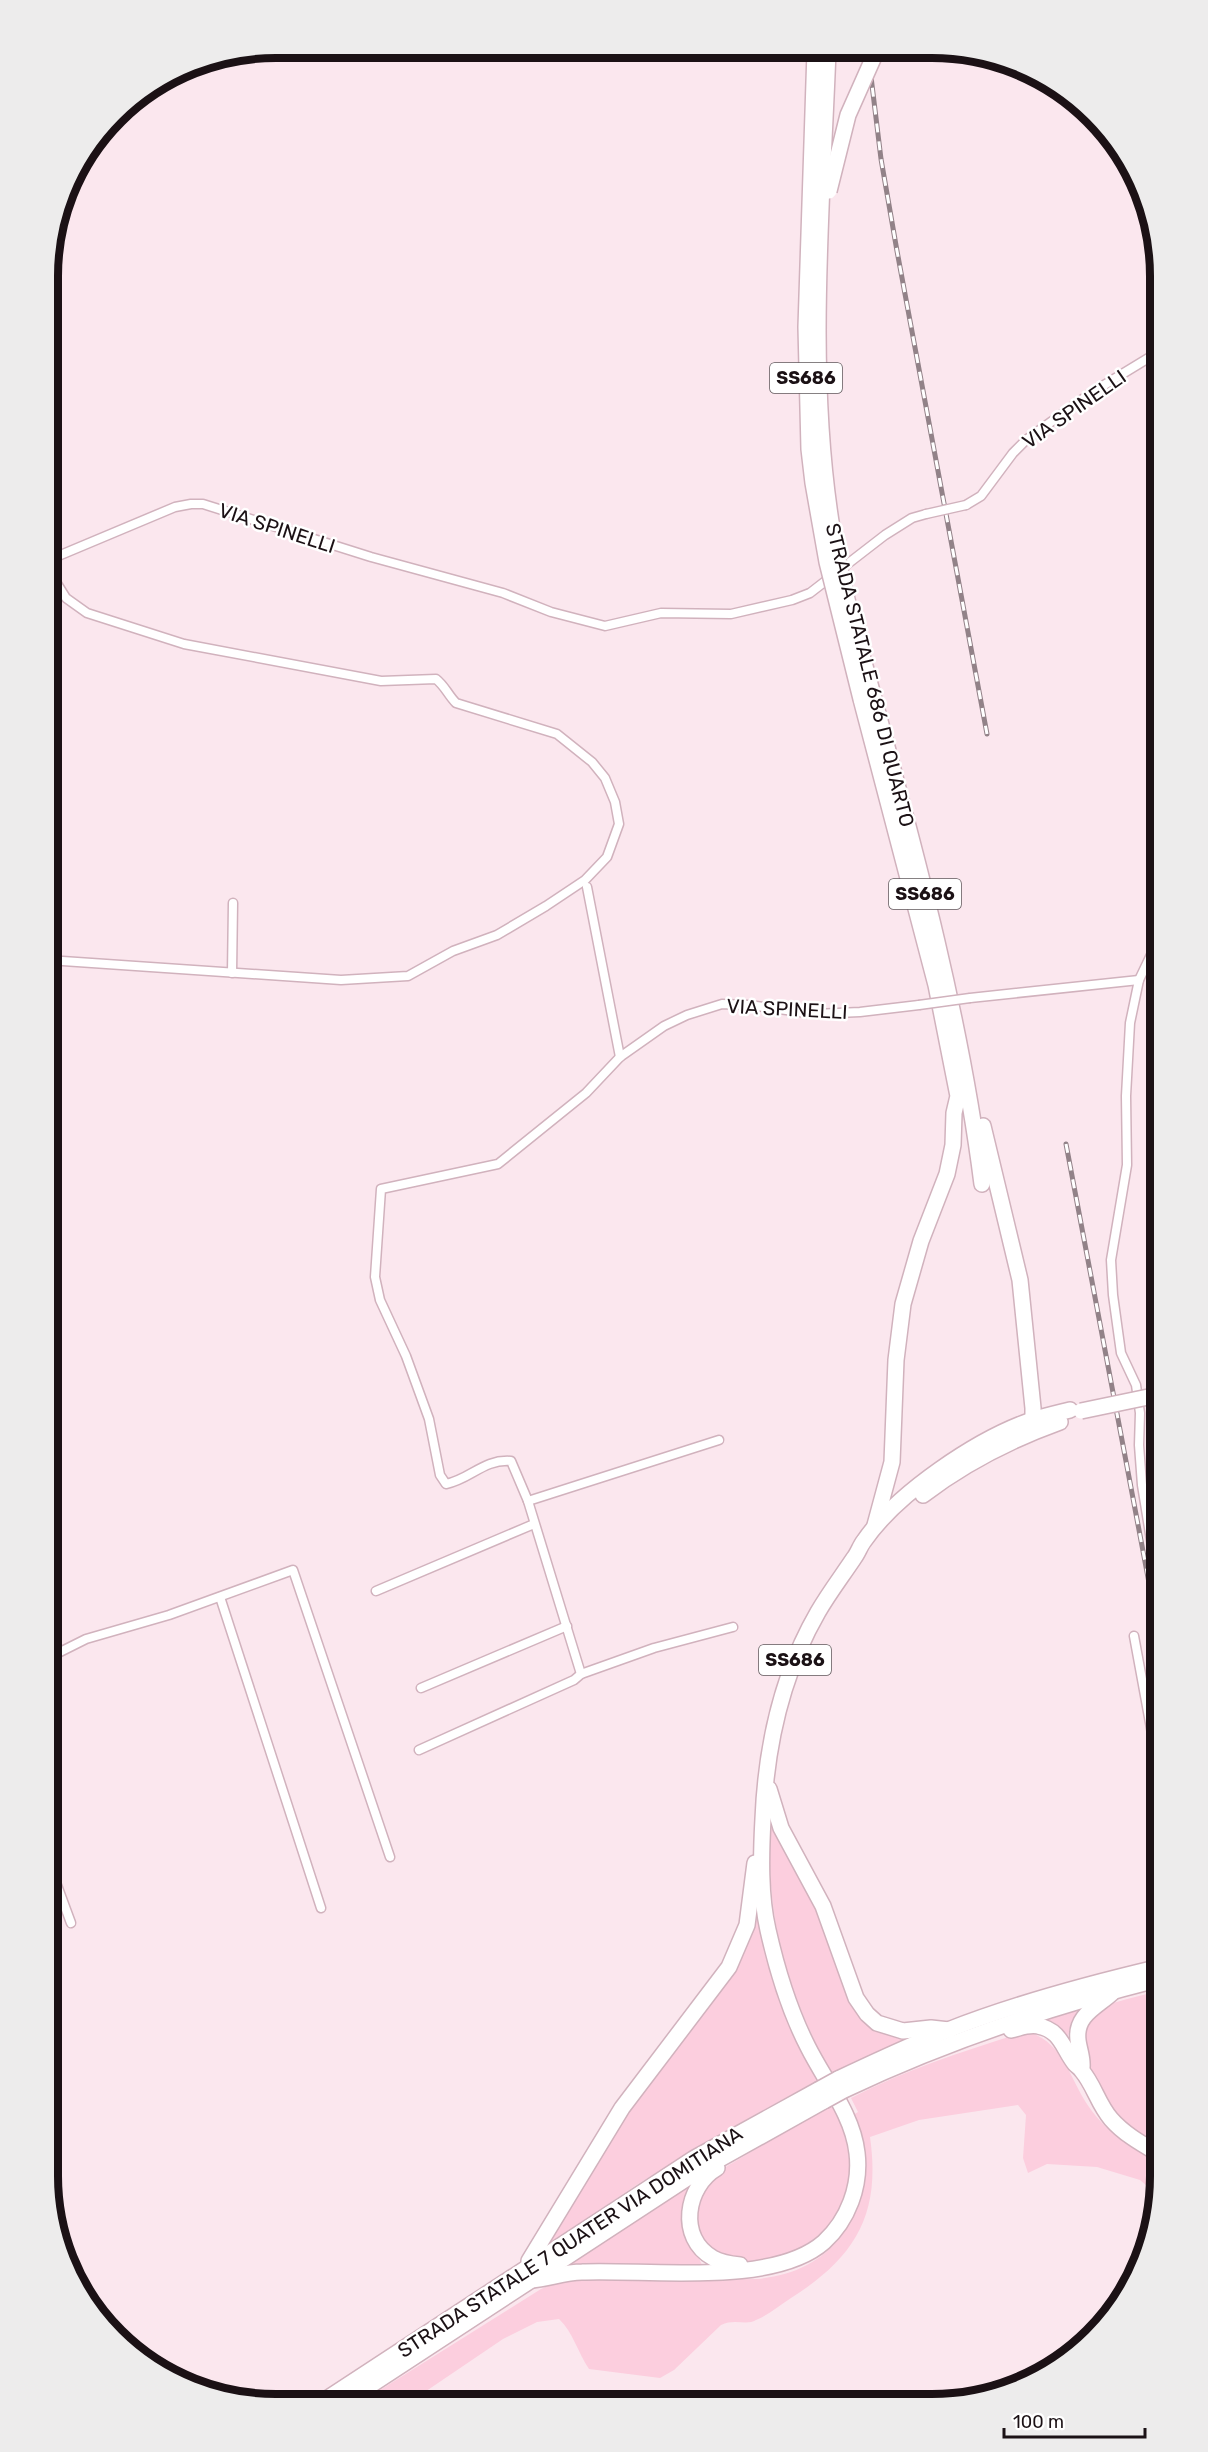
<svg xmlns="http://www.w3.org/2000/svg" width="1208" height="2452" font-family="Rubik,sans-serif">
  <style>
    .green { fill: #fccede }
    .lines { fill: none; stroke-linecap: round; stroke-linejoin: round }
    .street-casing { stroke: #d1b2bd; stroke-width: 11 }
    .highway-casing { stroke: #d1b2bd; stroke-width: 18 }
    .street { stroke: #fff; stroke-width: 8 }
    .highway { stroke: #fff; stroke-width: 15 }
    .rail-casing { stroke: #928288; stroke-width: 5 }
    .rail { stroke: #fff; stroke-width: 3; stroke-dasharray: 9; stroke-linecap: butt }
    .street-bridge-casing { stroke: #d1b2bd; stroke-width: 11; stroke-linecap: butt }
    .highway-bridge-casing { stroke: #d1b2bd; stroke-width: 18; stroke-linecap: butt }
    .street-bridge { stroke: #fff; stroke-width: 8 }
    .highway-bridge { stroke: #fff; stroke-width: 15 }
    .labels { text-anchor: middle; stroke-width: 5; stroke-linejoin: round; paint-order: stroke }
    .shield { fill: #fff; stroke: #5f585b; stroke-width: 1.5 }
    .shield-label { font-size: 18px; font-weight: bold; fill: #1b1115 }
    .street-label { font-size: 20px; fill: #1b1115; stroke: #fff }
    .rim { fill: none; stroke: #1b1115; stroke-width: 8 }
  </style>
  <rect width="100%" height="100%" fill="#fbe7ee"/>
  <!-- green -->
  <g class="green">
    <path d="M770 1820 810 1890 852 2001 908 2038 831 2074C785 1985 766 1921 770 1820Z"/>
    <path d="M756 1908 776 1988 818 2080 713 2138 638 2184 547 2245 619 2120 724 1982Z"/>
    <path d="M1160 1989 1159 2146C1149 2140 1137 2134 1128 2127 1109 2111 1069 2042 1088 2019 1105 1999 1136 2000 1160 1989Z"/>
    <path d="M1079 2008 1071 2022 1068 2036 1053 2022 1043 2019Z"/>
    <path d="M1031 2033C1064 2044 1070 2080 1089 2107 1107 2133 1132 2148 1159 2164V2188L1147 2186 1140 2180 1097 2167 1047 2164 1028 2173 1023 2158 1026 2115 1018 2105 919 2120 870 2137C881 2214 856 2257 791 2298 780 2305 769 2315 756 2320 746 2326 735 2318 721 2325L674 2370 660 2378 589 2369C578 2353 573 2332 559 2319L537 2322 503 2339 410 2402H361L541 2289 562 2280 758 2279C775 2277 792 2273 807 2265 861 2237 878 2167 853 2115L858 2112 851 2098C905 2070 961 2052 1018 2034Z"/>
    <path d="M831 2104C864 2164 855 2225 787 2254 773 2260 748 2266 733 2261 723 2257 713 2250 704 2245L693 2214 709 2177Z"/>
    <path d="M691 2183 686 2198 695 2250 702 2265 563 2266Z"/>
  </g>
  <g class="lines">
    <defs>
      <g id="street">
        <path d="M133 101 136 103"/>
        <path d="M966 505 981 496 1013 453 1026 440 1091 393 1160 351"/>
        <path d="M587 887 620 1057"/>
        <path d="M48 960 341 980 408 976 453 951 497 935 546 906 585 880 607 857 619 824 615 802 605 778 592 762 557 734 456 703C448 695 445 686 436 679L381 681 184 644 87 613 66 598 56 582 51 559 175 507 191 504H203L371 557 503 593 551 612 605 626 661 613 731 614 792 600 810 593 885 535 912 518 926 514"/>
        <path d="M232 973 233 903"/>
        <path d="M970 998 1139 980"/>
        <path d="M528 1501 719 1440"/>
        <path d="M376 1591 534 1524"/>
        <path d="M1160 1595 1142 1485 1139 1445 1140 1413 1136 1385 1121 1353 1113 1295 1111 1260 1127 1165 1126 1096 1130 1023 1139 980 1160 936"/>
        <path d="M220 1597 321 1908"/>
        <path d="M1134 1636 1160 1777"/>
        <path d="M48 1658 86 1639 169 1615 293 1570 390 1857"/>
        <path d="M581 1674 528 1501 511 1461C483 1459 471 1479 446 1484L440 1475 429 1419 406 1356 380 1300 375 1277 381 1189 498 1164 586 1093 620 1057 664 1026 687 1015 722 1004 749 1005 815 1014 860 1012 919 1005"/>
        <path d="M421 1688 567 1626"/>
        <path d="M419 1750 574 1680 581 1674 654 1648 733 1627"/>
        <path d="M48 1861 71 1923"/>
      </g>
      <g id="highway">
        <path d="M873 695C917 857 961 1018 982 1184"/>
        <path d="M861 699 936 985 958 1096 954 1113 953 1145 947 1174 921 1241 903 1304 896 1360 892 1462 875 1525"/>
        <path d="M983 1126 1020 1280 1033 1408V1420L1028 1428"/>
        <path d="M923 1495C965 1463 1010 1440 1060 1422"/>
        <path d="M769 1789 781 1828 823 1906 856 1998 867 2014 877 2023 903 2031 931 2028 949 2030"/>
        <path d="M1011 2030C1020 2028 1028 2024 1038 2026 1061 2030 1063 2049 1075 2064 1078 2067 1080 2068 1082 2071 1094 2085 1098 2104 1111 2119 1124 2134 1142 2144 1159 2154"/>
        <path d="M1082 2067C1083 2058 1079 2049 1078 2040 1075 2015 1097 2007 1112 1993"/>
        <path d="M838 2079C874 2062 910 2045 948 2030 1016 2003 1088 1984 1160 1967"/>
        <path d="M844 2090C947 2041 1049 2007 1160 1979"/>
        <path d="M717 2168C686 2186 677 2238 713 2258 722 2263 731 2264 740 2265"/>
        <path d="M529 2261 622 2108 729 1967 747 1925 755 1863"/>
        <path d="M531 2280C548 2279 564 2272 582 2272 648 2269 773 2287 824 2242 848 2220 861 2186 857 2153 853 2115 825 2081 808 2047 789 2010 777 1970 768 1930 760 1895 761 1855 763 1819 766 1746 781 1676 818 1612 829 1593 842 1576 854 1558 858 1553 860 1546 864 1541 897 1493 977 1439 1032 1420 1045 1416 1058 1413 1070 1410"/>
        <path d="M322 2402 693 2159 818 2090"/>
        <path d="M345 2402 695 2173 824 2101"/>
      </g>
    </defs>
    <!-- street casing -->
    <use href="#street" class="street-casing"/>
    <!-- highway casing -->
    <use href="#highway" class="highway-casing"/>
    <!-- street -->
    <use href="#street" class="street"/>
    <!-- highway -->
    <use href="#highway" class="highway"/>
    <defs>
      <g id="rail">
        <path d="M868 52 881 159 897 251 987 734"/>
        <path d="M1066 1144 1160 1641"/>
      </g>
    </defs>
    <!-- rail casing -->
    <use href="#rail" class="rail-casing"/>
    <!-- rail -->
    <use href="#rail" class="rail"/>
    <defs>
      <g id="street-bridge">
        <path d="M926 514 966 505"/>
        <path d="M919 1005 970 998"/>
      </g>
      <g id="highway-bridge">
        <path d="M815 51 806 327 809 449 813 483 827 562 861 699"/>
        <path d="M828 51C822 207 807 374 832 528 841 584 858 640 873 695"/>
        <path d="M829 191 848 115 876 52"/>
        <path d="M1081 1411 1153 1396"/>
        <path d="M818 2090 838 2079"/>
        <path d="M824 2101 844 2090"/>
      </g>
    </defs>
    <!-- street-bridge casing -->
    <use href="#street-bridge" class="street-bridge-casing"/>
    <!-- highway-bridge casing -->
    <use href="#highway-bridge" class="highway-bridge-casing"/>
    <!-- street-bridge -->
    <use href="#street-bridge" class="street-bridge"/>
    <!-- highway-bridge -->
    <use href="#highway-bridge" class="highway-bridge"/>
  </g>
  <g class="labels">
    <!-- shield labels -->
    <g class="shield">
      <rect x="770" y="363" width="72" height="30" rx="4.5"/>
      <rect x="889" y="879" width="72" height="30" rx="4.5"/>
      <rect x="759" y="1645" width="72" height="30" rx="4.5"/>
    </g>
    <g class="shield-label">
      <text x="806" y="384">SS686</text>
      <text x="925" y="900">SS686</text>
      <text x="795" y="1666">SS686</text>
    </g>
    <!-- street labels -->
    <g class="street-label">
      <text transform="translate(1074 409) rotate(-35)" y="7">VIA SPINELLI</text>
      <text transform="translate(277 528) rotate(18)" y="7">VIA SPINELLI</text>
      <text transform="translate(870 675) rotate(76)" y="7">STRADA STATALE 686 DI QUARTO</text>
      <text transform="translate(787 1009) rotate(3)" y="7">VIA SPINELLI</text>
      <text transform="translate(570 2242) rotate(-33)" y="7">STRADA STATALE 7 QUATER VIA DOMITIANA</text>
    </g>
  </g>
  <!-- crop -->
  <path d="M0 0H1208V2452H0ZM276 58H932A218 218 0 0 1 1150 276V2176A218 218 0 0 1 932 2394H276A218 218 0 0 1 58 2176V276A218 218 0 0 1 276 58Z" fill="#edecec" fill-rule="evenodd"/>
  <path class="rim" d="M276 58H932A218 218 0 0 1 1150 276V2176A218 218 0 0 1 932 2394H276A218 218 0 0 1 58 2176V276A218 218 0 0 1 276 58Z"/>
  <!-- scale -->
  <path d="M1004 2428v9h141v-9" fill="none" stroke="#1b1115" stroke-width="3"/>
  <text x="1013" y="2428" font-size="18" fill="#1b1115" stroke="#ffffff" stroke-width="4.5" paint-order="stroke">100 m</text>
</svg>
